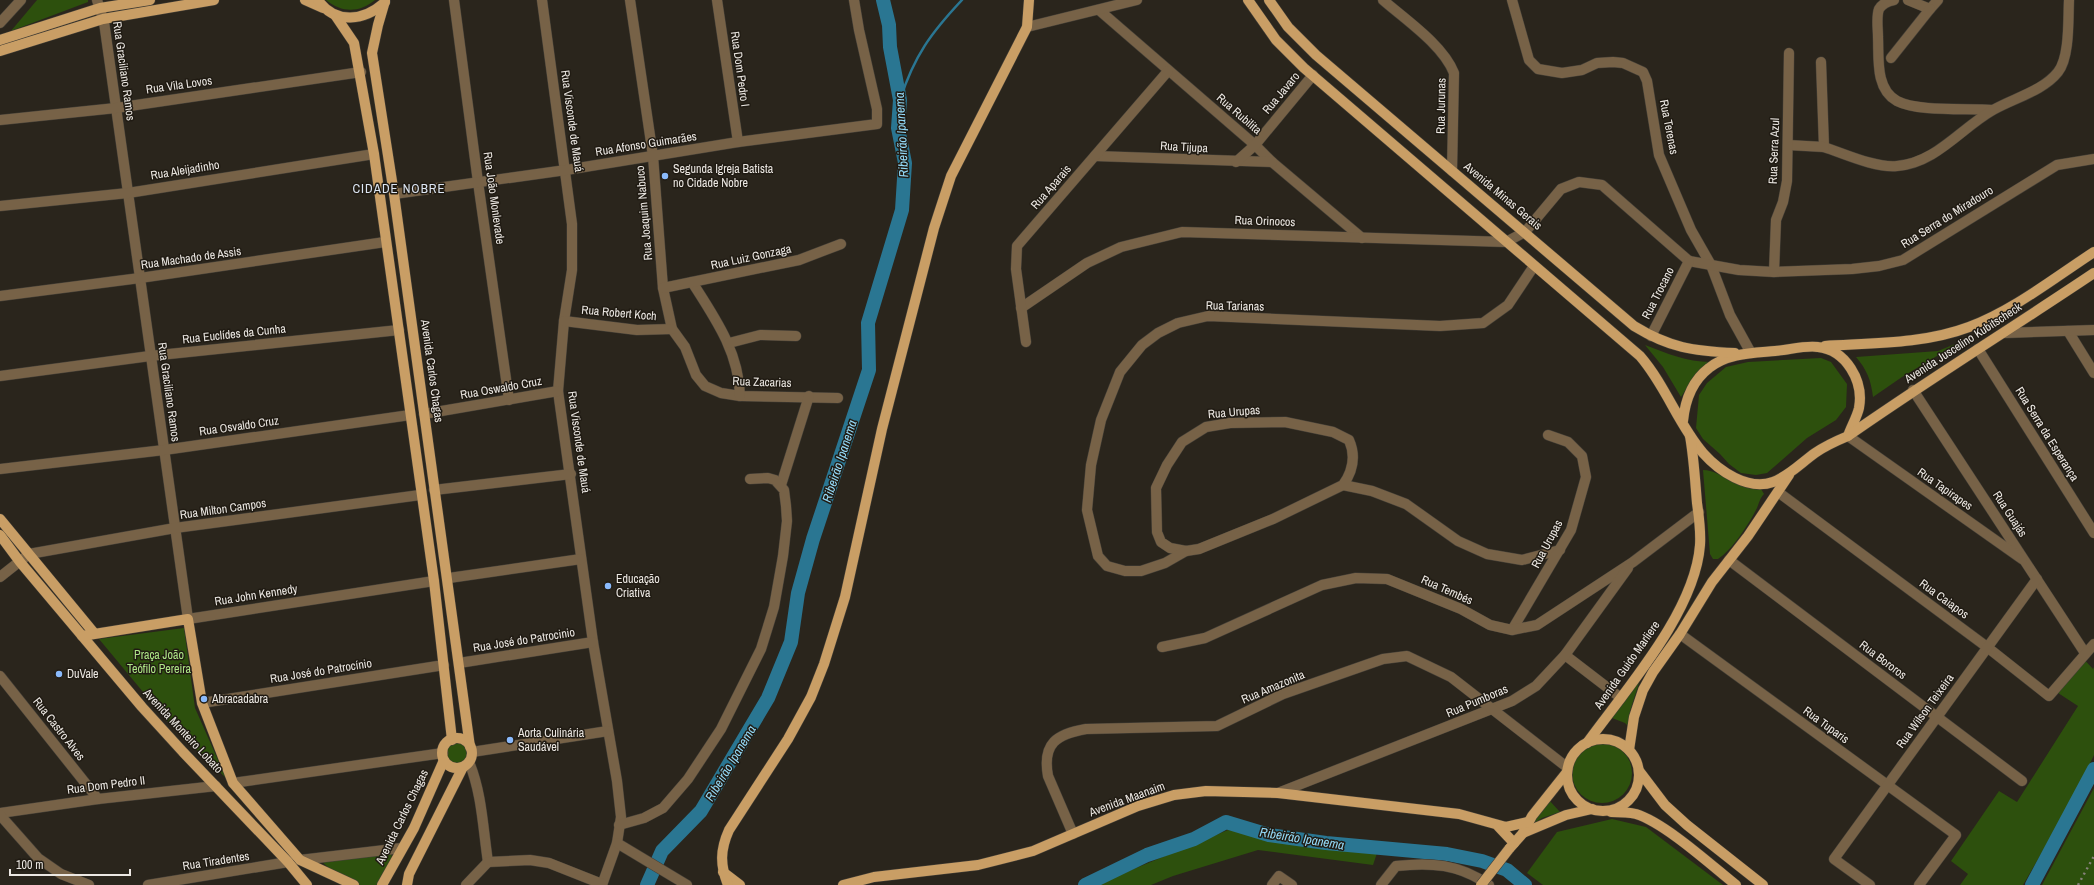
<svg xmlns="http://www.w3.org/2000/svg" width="2094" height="885" font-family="'Archivo Narrow',sans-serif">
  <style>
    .green { fill: #2d500d }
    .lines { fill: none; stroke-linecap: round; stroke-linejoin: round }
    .stream { stroke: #2a7692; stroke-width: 2.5 }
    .river { stroke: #2a7692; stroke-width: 14 }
    .minor-casing { stroke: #454038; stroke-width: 11 }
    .major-casing { stroke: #454038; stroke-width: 11 }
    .minor { stroke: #776247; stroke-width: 10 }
    .major { stroke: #c99e65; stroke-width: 10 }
    .rail { stroke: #87827b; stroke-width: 2.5; stroke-dasharray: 2 4; stroke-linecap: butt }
    .major-bridge-casing { stroke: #454038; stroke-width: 11; stroke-linecap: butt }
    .major-bridge { stroke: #c99e65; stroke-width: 10 }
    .poi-dot { fill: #8abafc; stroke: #201b13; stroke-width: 1.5 }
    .labels { text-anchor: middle; stroke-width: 3; stroke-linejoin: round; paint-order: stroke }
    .street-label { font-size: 12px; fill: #ece8e3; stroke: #201b13 }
    .poi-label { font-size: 12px; fill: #ece8e3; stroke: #201b13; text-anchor: start }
    .park-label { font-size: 12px; fill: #ade586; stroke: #201b13 }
    .water-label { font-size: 13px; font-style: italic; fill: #94daf8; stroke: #201b13 }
    .neighbourhood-label { font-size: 13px; letter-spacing: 1px; fill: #dce5f2; stroke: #201b13 }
  </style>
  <rect width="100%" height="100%" fill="#2a251c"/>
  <!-- green -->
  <g class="green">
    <path d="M37 0H88V2L11 31Z"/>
    <path d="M326 0H375C359 13 342 13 326 0Z"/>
    <path d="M1960 342 1902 377 1873 397C1871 380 1867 370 1856 357L1938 351Z"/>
    <path d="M1645 345C1666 353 1687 362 1710 362L1697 372 1681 397 1663 367Z"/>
    <path d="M1821 358 1831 362 1847 384 1846 407 1836 420 1807 438 1767 473 1756 475 1741 473 1729 464 1720 454 1703 439 1696 428 1699 395 1707 383 1726 367 1748 362Z"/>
    <path d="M1703 470C1724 471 1737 491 1761 489L1764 494C1760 498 1759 503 1757 508 1749 524 1732 550 1718 559H1713L1710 554Z"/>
    <path d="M184 628 195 708 226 778 168 722 99 639Z"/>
    <path d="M2080 655 2093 669 2094 667V755L2075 795 2023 885H1960L1968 874 1951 861 1999 791 2017 802 2078 706 2055 691Z"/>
    <path d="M1640 680 1630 711 1629 727 1625 723 1612 718Z"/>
    <circle cx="1602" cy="773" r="30"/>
    <circle cx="457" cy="754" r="11"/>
    <path d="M2094 788V885H2042Z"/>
    <path d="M1548 799 1560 812 1542 818 1528 827Z"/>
    <path d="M1612 819 1646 827 1723 885H1543L1527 873 1557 832Z"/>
    <path d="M1228 830 1377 853 1373 865 1258 850 1173 876 1151 885H1095Z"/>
    <path d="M392 854 390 865 377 885H358L331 870 320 860Z"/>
  </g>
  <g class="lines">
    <!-- stream -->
    <path class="stream" d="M900 100C914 56 931 33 962 0"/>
    <!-- river -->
    <g class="river">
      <path d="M647 885 662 851 701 811 768 698 791 642 798 593 813 539 869 370 868 323 902 210 905 163 898 128 900 100 890 47 889 25 883 0"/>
      <path d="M1085 885 1147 855 1194 839 1226 822 1269 835 1326 843 1447 854 1482 861 1507 870 1525 885"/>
      <path d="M2032 885 2094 769"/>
    </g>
    <defs>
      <g id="minor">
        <path d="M97 0 104 22 188 619 434 581"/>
        <path d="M454 0 478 182 509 400"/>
        <path d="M542 0 572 224V270L564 321 558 391 593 642 617 781 621 817 617 843 602 885"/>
        <path d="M630 0 653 156 663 288 672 329 685 347 696 375 705 386 721 393 740 396 838 398"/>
        <path d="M717 0 738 142"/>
        <path d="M1383 0C1406 20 1443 45 1454 73L1452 171"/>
        <path d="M1512 0 1529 60 1538 69 1562 73 1582 70 1597 63 1613 62 1623 63 1643 72 1647 81 1659 155 1691 230 1711 265 1730 315 1751 353"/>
        <path d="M1894 0C1889 1 1882 4 1879 9 1876 17 1878 28 1878 37 1879 58 1875 89 1897 101 1918 112 1967 108 1992 110"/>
        <path d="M1908 0 1930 9 1938 0"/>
        <path d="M1099 10 1255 145 1272 162 1362 238"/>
        <path d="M0 23 21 0"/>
        <path d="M1027 27 1137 0"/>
        <path d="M1891 58 1930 9"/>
        <path d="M1821 62 1824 147C1845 154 1875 168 1897 166 1936 163 1961 128 1993 110 2014 98 2043 91 2058 72 2070 57 2068 19 2069 0"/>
        <path d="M0 120 116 108 361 72"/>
        <path d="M1788 145 1824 147"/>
        <path d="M1095 156 1272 162"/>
        <path d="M1236 162 1255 145 1313 75"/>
        <path d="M394 194 566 170 738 142 877 124V109L859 30 854 0"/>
        <path d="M0 206 128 193 374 154"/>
        <path d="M1689 261 1739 270 1774 272 1852 269 1879 266 1903 260 2057 165 2094 159"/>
        <path d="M1774 272 1776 220 1783 202 1787 181 1789 53"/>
        <path d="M692 282C715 318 739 352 740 396"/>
        <path d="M663 288 799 260 841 244"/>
        <path d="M0 296 140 278 385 242"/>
        <path d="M1021 308 1087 263 1121 247 1182 232 1506 242 1525 232 1561 189 1579 182 1602 185 1689 261"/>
        <path d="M564 321 637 330 672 329"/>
        <path d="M2068 331 2094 373"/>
        <path d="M2005 333 2094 330"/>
        <path d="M1651 336 1689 261"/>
        <path d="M1026 342 1016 269 1017 246 1168 71"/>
        <path d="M729 343 760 335 796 336"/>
        <path d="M1978 349 2094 533"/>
        <path d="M0 376 150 356 399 330"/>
        <path d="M1913 390 2085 653"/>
        <path d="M424 414 558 391"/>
        <path d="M1848 436 2022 559"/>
        <path d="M0 469 164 450 410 415"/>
        <path d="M781 485 809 396"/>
        <path d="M1343 485C1353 471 1356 456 1349 440L1333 432 1285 422 1230 423 1206 427 1182 442 1167 465 1156 488 1157 532 1161 542 1170 548 1186 551 1199 549 1273 519 1343 485 1372 491 1406 504 1458 541 1487 554 1522 560 1560 550"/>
        <path d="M434 490 571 474"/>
        <path d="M1778 492 1987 647 2049 696 2094 644"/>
        <path d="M1186 551 1165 563 1141 571H1125L1107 566 1098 556 1087 510 1091 465 1101 420 1120 372 1142 345 1158 333 1178 323 1208 316 1440 326 1483 323 1508 305 1534 266"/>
        <path d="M1729 560 2022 781"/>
        <path d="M0 577 29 554 175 528 420 495"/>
        <path d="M449 578 581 559"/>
        <path d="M1512 630 1571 530 1586 477 1582 456 1568 442 1548 435"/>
        <path d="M1680 634 1956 835 1919 885"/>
        <path d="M1162 647 1205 638 1322 585 1356 578 1387 579 1461 609 1490 625 1512 630 1537 625 1633 562 1699 512"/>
        <path d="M1565 655 1621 698"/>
        <path d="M459 663 593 642"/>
        <path d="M0 676 98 799"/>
        <path d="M202 703 444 665"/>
        <path d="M472 752 608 731"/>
        <path d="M469 762C482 793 483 829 488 862"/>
        <path d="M233 783 443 753"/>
        <path d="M1278 793 1512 701 1536 686 1565 655 1628 568"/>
        <path d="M0 813 98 799 216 786"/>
        <path d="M0 815 38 858 61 874 89 885"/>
        <path d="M619 825 644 818 663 808 688 779 721 729 761 649 774 607 783 556 787 521 786 506 784 490 775 480 768 478 750 479"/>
        <path d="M1073 834 1048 776C1042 743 1057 734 1086 729L1217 726 1283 694 1383 659 1407 656 1451 677 1568 768"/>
        <path d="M617 843 687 885"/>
        <path d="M300 860 402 848"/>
        <path d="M488 862 530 860 549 863 602 884"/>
        <path d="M148 885 288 862"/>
        <path d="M466 885 488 862"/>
        <path d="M1272 885 1279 876 1292 885"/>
        <path d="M1381 885 1396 866C1431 862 1459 864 1489 885"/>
        <path d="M1870 885 1834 859 2037 579"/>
      </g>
      <g id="major">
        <path d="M305 0 323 8"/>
        <path d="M318 0C335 25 365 21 385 2"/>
        <path d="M1248 0 1276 40 1304 68 1640 356C1666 386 1678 424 1703 453 1719 471 1748 491 1773 482 1789 476 1801 463 1815 453 1825 446 1836 441 1848 436 1851 427 1857 417 1859 408 1864 381 1846 350 1818 347 1805 345 1789 350 1775 351 1753 353 1727 353 1709 368 1692 381 1685 401 1683 421"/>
        <path d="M1269 0 1288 27 1316 55 1634 326C1670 348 1693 351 1735 353"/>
        <path d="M385 1 378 25 372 53 394 194 470 747"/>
        <path d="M335 15 354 43 374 154 434 581 452 740"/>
        <path d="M0 40 100 8 150 0"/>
        <path d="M0 51 103 19 214 0"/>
        <path d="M1825 346C1873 343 1924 344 1969 327 2014 310 2054 278 2094 252"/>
        <path d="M1848 436C1928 380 2012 328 2094 273"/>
        <path d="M0 519 94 633"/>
        <path d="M0 535 20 562 142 707 183 752 288 862 307 885"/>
        <path d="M82 636 188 619 202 703 233 783 300 860 354 885"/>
        <circle cx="457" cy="753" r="15"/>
        <circle cx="1603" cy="775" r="36"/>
        <path d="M1587 743C1626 689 1695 612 1700 545 1701 531 1699 517 1697 503 1695 480 1694 459 1690 436"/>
        <path d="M1629 750 1634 717 1643 690 1653 672 1680 634 1712 582 1748 536 1789 475"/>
        <path d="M1640 772 1665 805 1687 825 1763 885"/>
        <path d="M1611 812C1619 812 1628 812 1636 814 1665 823 1711 865 1736 885"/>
        <path d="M1498 826 1514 843"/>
        <path d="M1523 833 1566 815 1592 809"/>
        <path d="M1509 849 1523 833 1532 816 1567 772"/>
        <path d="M723 872 740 885"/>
        <path d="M382 885 414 828 444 760"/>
        <path d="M407 885 409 874 463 767"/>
        <path d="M728 885C720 865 720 850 729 830L788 739 811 697 824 664 845 597 882 429 934 228 951 176 1027 27 1029 0"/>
        <path d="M843 885 874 877 978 865 1033 851 1138 806 1174 795 1206 791 1278 793 1459 814 1506 827 1528 822"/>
      </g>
    </defs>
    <!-- minor casing -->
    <use href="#minor" class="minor-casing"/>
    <!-- major casing -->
    <use href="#major" class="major-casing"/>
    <!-- minor -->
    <use href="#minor" class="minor"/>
    <!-- major -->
    <use href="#major" class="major"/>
    <!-- rail -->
    <path class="rail" d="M2078 885 2094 856"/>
    <defs>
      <path id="major-bridge" d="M1481 885 1509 849"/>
    </defs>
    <!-- major-bridge casing -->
    <use href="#major-bridge" class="major-bridge-casing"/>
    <!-- major-bridge -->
    <use href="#major-bridge" class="major-bridge"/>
  </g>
  <!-- markers -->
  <g class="poi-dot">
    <circle cx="665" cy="176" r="4"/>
    <circle cx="608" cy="586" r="4"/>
    <circle cx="59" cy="674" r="4"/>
    <circle cx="204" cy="699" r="4"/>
    <circle cx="510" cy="740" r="4"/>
  </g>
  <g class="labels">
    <!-- street labels -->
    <g class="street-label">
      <text transform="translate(740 69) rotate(82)" y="4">Rua Dom Pedro I</text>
      <text transform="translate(124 71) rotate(82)" y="4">Rua Graciliano Ramos</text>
      <text transform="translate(179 85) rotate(-8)" y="4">Rua Vila Lovos</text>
      <text transform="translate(1281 93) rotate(-50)" y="4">Rua Javaro</text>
      <text transform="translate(1441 106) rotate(-89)" y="4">Rua Jurunas</text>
      <text transform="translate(1239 114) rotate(41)" y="4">Rua Rubilita</text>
      <text transform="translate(572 121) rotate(82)" y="4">Rua Visconde de Mauá</text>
      <text transform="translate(1669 127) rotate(79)" y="4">Rua Terenas</text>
      <text transform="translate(646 144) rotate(-9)" y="4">Rua Afonso Guimarães</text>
      <text transform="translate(1184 147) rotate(3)" y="4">Rua Tijupa</text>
      <text transform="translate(1774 151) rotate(-88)" y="4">Rua Serra Azul</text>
      <text transform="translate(185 170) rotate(-9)" y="4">Rua Aleijadinho</text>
      <text transform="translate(1051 187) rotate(-49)" y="4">Rua Aparais</text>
      <text transform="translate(1503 196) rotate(40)" y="4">Avenida Minas Gerais</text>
      <text transform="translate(494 198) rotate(82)" y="4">Rua João Monlevade</text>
      <text transform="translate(644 213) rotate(-95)" y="4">Rua Joaquim Nabuco</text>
      <text transform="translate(1947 217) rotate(-32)" y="4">Rua Serra do Miradouro</text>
      <text transform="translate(1265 221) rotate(2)" y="4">Rua Orinocos</text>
      <text transform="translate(751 257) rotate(-12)" y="4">Rua Luiz Gonzaga</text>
      <text transform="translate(191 258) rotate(-8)" y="4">Rua Machado de Assis</text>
      <text transform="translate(1658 293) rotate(-63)" y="4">Rua Trocano</text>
      <text transform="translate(1235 306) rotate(1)" y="4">Rua Tarianas</text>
      <text transform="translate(619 313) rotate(5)" y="4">Rua Robert Koch</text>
      <text transform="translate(234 334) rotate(-6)" y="4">Rua Euclídes da Cunha</text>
      <text transform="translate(1963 343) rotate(-33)" y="4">Avenida Juscelino Kubitscheck</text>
      <text transform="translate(432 371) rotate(82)" y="4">Avenida Carlos Chagas</text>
      <text transform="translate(762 382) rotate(2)" y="4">Rua Zacarias</text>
      <text transform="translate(501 388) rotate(-10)" y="4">Rua Oswaldo Cruz</text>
      <text transform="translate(169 392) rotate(82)" y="4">Rua Graciliano Ramos</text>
      <text transform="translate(1234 412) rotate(-5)" y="4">Rua Urupas</text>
      <text transform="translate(239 426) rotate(-8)" y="4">Rua Osvaldo Cruz</text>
      <text transform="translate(2047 434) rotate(58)" y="4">Rua Serra da Esperança</text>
      <text transform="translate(579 442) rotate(82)" y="4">Rua Visconde de Mauá</text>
      <text transform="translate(1945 489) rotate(35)" y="4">Rua Tapirapes</text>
      <text transform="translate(223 509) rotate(-8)" y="4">Rua Milton Campos</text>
      <text transform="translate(2010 514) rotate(57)" y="4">Rua Guajás</text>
      <text transform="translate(1547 544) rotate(-62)" y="4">Rua Urupas</text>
      <text transform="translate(1447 590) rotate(24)" y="4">Rua Tembés</text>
      <text transform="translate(256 595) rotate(-9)" y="4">Rua John Kennedy</text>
      <text transform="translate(1944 599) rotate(36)" y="4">Rua Caiapos</text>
      <text transform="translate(524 640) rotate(-9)" y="4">Rua José do Patrocinio</text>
      <text transform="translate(1883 660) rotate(37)" y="4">Rua Bororos</text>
      <text transform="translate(1627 665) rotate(-55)" y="4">Avenida Guido Marliere</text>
      <text transform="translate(321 671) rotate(-9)" y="4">Rua José do Patrocínio</text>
      <text transform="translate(1273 687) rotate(-23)" y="4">Rua Amazonita</text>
      <text transform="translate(1477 701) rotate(-23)" y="4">Rua Pumboras</text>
      <text transform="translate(1925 711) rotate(-54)" y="4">Rua Wilson Teixeira</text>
      <text transform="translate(1826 725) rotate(36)" y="4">Rua Tuparis</text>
      <text transform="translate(59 729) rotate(52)" y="4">Rua Castro Alves</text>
      <text transform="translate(183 731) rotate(47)" y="4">Avenida Monteiro Lobato</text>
      <text transform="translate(106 785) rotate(-7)" y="4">Rua Dom Pedro II</text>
      <text transform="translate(1127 799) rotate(-20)" y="4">Avenida Maanaim</text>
      <text transform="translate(402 817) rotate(-64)" y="4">Avenida Carlos Chagas</text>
      <text transform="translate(216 861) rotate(-9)" y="4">Rua Tiradentes</text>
    </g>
    <!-- poi labels -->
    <g class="poi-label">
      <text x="673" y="173">Segunda Igreja Batista<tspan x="673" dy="14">no Cidade Nobre</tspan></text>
      <text x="616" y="583">Educação<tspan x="616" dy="14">Criativa</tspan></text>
      <text x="67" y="678">DuVale</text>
      <text x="212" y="703">Abracadabra</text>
      <text x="518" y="737">Aorta Culinária<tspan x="518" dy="14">Saudável</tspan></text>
    </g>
    <!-- park labels -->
    <g class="park-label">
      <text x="159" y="659">Praça João<tspan x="159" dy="14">Teófilo Pereira</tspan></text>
    </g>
    <!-- water labels -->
    <g class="water-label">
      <text transform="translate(901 135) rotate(-93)" y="5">Ribeirão Ipanema</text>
      <text transform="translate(839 461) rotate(-72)" y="5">Ribeirão Ipanema</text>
      <text transform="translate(730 763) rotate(-59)" y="5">Ribeirão Ipanema</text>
      <text transform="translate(1302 838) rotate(9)" y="5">Ribeirão Ipanema</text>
    </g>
    <!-- neighbourhood labels -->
    <g class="neighbourhood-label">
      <text x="399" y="193">CIDADE NOBRE</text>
    </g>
  </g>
  <!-- scale -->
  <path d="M10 869v6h120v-6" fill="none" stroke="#ece8e3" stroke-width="2"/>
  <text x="16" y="869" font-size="12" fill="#ece8e3" stroke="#201b13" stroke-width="3" paint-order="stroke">100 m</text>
</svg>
